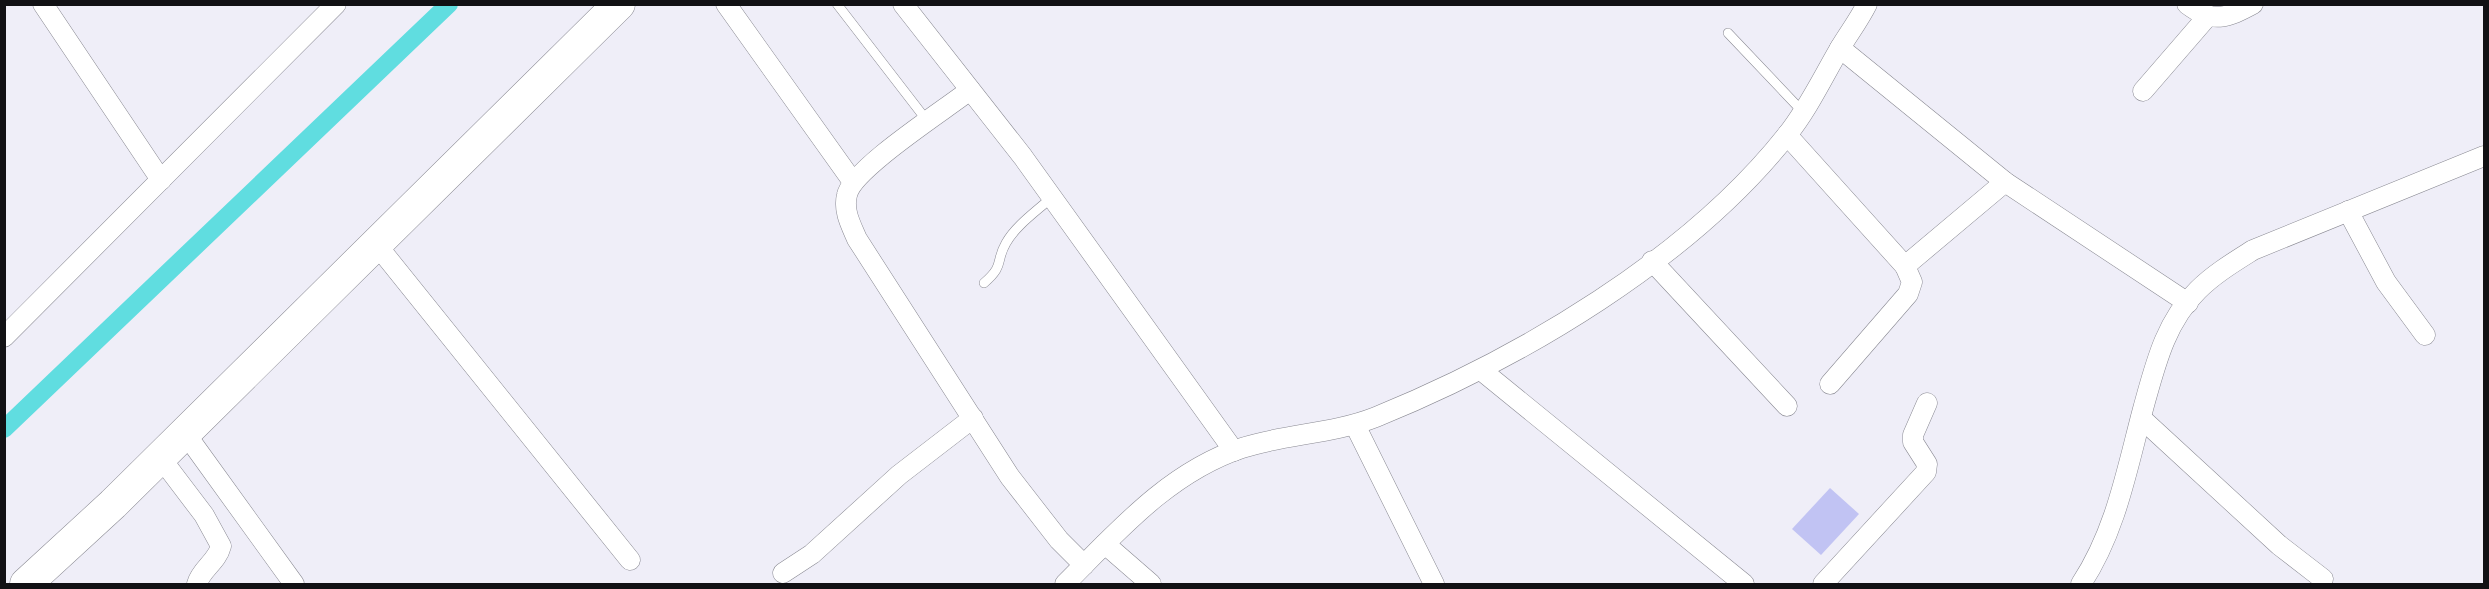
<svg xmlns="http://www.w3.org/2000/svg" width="2489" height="589" font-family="'Exo 2',sans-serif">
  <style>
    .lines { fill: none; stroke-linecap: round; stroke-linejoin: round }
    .canal { stroke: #60dde0; stroke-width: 18 }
    .building { fill: #c1c3f3 }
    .service-casing { stroke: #898992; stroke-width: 10 }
    .minor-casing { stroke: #898992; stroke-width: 21 }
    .trunk-casing { stroke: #898992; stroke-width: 33 }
    .service { stroke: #fff; stroke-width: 9 }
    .minor { stroke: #fff; stroke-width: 20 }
    .trunk { stroke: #fff; stroke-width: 32 }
  </style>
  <rect width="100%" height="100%" fill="#efeef8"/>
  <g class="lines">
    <!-- canal -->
    <path class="canal" d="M4 429 449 4"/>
  </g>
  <!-- building -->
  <path class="building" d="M1830 488 1859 514 1821 555 1792 529Z"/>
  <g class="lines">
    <defs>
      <g id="service">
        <path d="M837 4 928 122"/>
        <path d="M1728 33 1802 111"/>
        <path d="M984 283C1005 265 995 262 1006 243 1016 225 1037 211 1052 197"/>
      </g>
      <g id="minor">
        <path d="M43 4 161 180"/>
        <path d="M726 4 853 182"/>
        <path d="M903 4 1023 157 1234 451"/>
        <path d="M2187 4C2213 24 2227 18 2253 4"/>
        <path d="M1840 48 2005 182 2188 303"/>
        <path d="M970 90C946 109 852 169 847 195 843 211 851 225 857 239L1010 477 1059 540 1084 565"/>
        <path d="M2143 91 2207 17"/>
        <path d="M1787 135 1905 266 2005 182"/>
        <path d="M2348 211 2386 282 2425 335"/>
        <path d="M376 244 630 560"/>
        <path d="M1652 261 1787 406"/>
        <path d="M4 337 336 4"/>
        <path d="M1481 370 1744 584"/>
        <path d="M1830 384 1908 294 1912 282 1905 266"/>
        <path d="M2141 418 2279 545 2323 579"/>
        <path d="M1355 425 1434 584"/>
        <path d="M185 433 294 584"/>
        <path d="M160 457 204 515 221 546C217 562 201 569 197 584"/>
        <path d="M1105 544 1151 584"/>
        <path d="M783 573 812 554 899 475 973 418"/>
        <path d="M1065 584C1117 532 1169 472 1242 448 1285 434 1333 434 1376 417 1521 358 1689 259 1787 135 1808 109 1823 77 1840 48 1849 33 1859 20 1867 4"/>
        <path d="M1823 584 1926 472 1927 464 1913 442V435L1927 403"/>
        <path d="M2081 584C2116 531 2127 469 2143 409 2155 366 2165 322 2198 290 2214 274 2234 262 2253 250L2484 156"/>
      </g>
      <path id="trunk" d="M26 584 113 504 619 4"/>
    </defs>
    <!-- service casing -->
    <use href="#service" class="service-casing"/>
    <!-- minor casing -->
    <use href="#minor" class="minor-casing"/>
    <!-- trunk casing -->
    <use href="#trunk" class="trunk-casing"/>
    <!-- service -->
    <use href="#service" class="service"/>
    <!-- minor -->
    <use href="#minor" class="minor"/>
    <!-- trunk -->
    <use href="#trunk" class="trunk"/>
  </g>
  <!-- border -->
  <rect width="2489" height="589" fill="none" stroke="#111114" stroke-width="12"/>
</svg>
